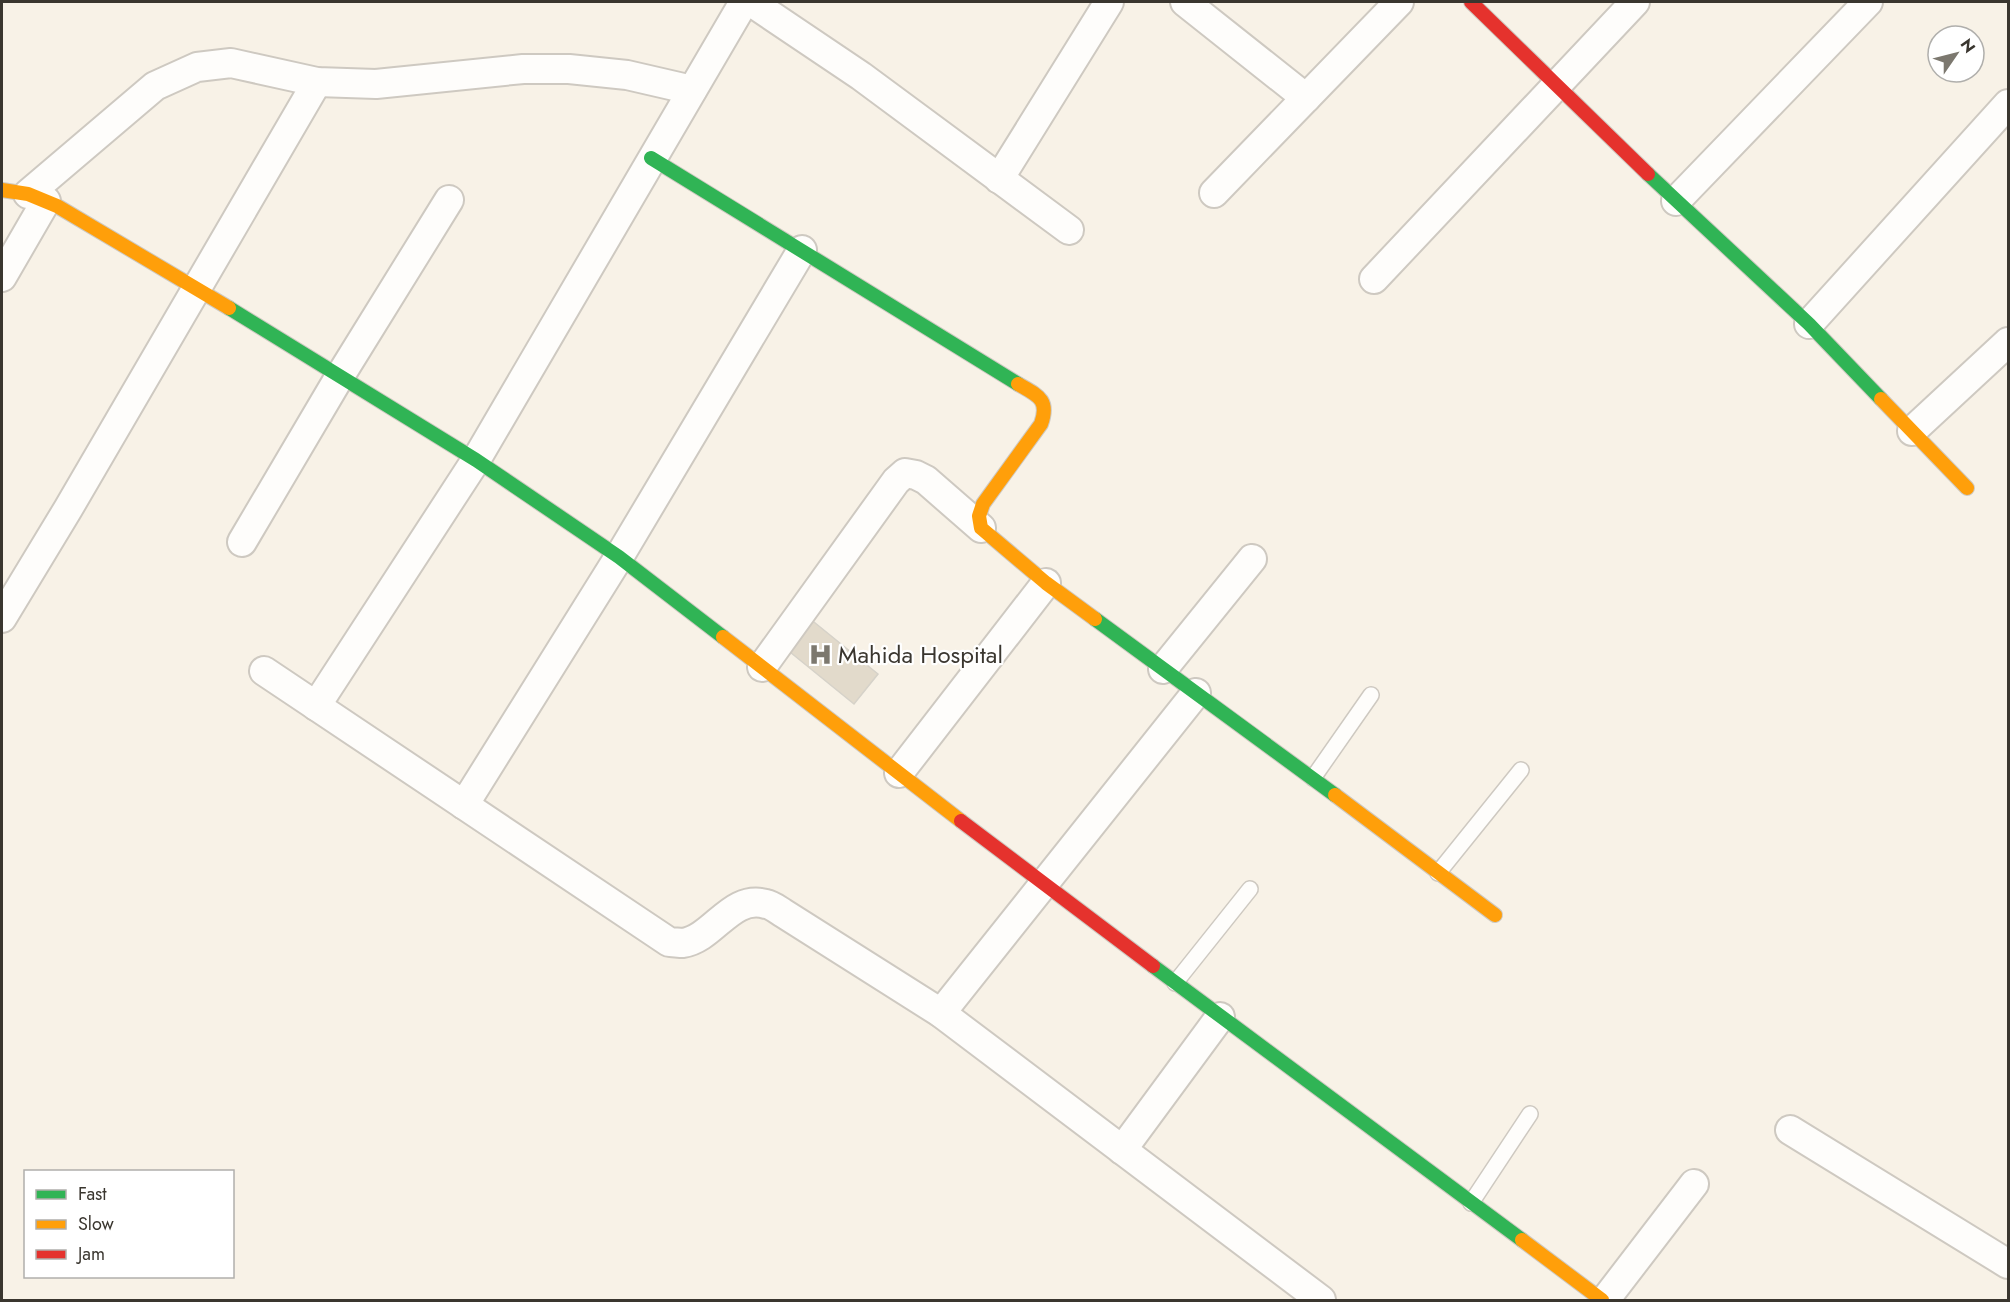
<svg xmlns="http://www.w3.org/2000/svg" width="2010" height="1302" font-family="Jost,sans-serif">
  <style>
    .building { fill: #e2dacb; stroke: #d6d2c9; stroke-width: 1.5 }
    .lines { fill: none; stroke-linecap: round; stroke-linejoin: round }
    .lane-casing { stroke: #cec9c1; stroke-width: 18 }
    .street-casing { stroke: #cec9c1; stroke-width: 32 }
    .fast-casing { stroke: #cec9c1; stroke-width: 16 }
    .slow-casing { stroke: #cec9c1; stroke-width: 16 }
    .jam-casing { stroke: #cec9c1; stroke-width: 16 }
    .lane { stroke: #fefdfb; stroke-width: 15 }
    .street { stroke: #fefdfb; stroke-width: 28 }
    .fast { stroke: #30b455; stroke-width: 14 }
    .slow { stroke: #ff9f0a; stroke-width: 14 }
    .jam { stroke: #e5322d; stroke-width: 14 }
    .labels { text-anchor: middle; stroke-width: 4.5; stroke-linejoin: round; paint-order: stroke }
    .poi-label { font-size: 24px; fill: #3a362f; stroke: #fff; text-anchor: start }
  </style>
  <rect width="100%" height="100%" fill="#f8f2e7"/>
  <!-- building -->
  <path class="building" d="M809 618 878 674 854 704 785 648Z"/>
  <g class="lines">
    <defs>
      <g id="lane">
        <path d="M1313 778 1371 695"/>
        <path d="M1438 873 1521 770"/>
        <path d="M1175 983 1250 889"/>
        <path d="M1471 1203 1530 1114"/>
      </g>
      <g id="street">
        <path d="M751 2 861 76 1069 230"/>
        <path d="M1185 2 1306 98"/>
        <path d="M999 179 1109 2"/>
        <path d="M1214 193 1399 2"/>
        <path d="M28 194 155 86 197 67 231 63 317 82 376 84 523 69H569L627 75 692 90"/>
        <path d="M1676 201 1868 2"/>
        <path d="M2 277 46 201"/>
        <path d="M1374 279 1635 2"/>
        <path d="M1809 324 2008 104"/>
        <path d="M1912 431 2008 342"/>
        <path d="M242 542 340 376 449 200"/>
        <path d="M2 618 68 509 317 82"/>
        <path d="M762 667 896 481 905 473 916 475 926 480 981 528"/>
        <path d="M1163 669 1252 559"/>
        <path d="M264 671 669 942C673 942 679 943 683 943 714 938 731 894 766 904 772 905 778 910 783 913L941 1013 1321 1300"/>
        <path d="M316 706 476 460 744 2"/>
        <path d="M899 773 1046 583"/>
        <path d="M464 805 619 557 802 250"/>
        <path d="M941 1013 1196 693"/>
        <path d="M1790 1130 2008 1264"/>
        <path d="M1122 1150 1220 1017"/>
        <path d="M1605 1300 1694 1184"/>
      </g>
      <g id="fast">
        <path d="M651 158 1018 384"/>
        <path d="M1648 174 1809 324 1881 399"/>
        <path d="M229 308 476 460 619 557 723 637"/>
        <path d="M1095 619 1335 795"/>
        <path d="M1153 966 1522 1240"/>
      </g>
      <g id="slow">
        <path d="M2 190 28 194 57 206 229 308"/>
        <path d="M1018 384C1037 395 1050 399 1041 424L983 504 979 516 981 528 1046 583 1095 619"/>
        <path d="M1881 399 1967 488"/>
        <path d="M723 637 961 821"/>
        <path d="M1335 795 1495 915"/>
        <path d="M1522 1240 1602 1300"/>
      </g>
      <g id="jam">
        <path d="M1471 2 1648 174"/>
        <path d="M961 821 1153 966"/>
      </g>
    </defs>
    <!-- lane casing -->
    <use href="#lane" class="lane-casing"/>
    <!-- street casing -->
    <use href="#street" class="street-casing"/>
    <!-- fast casing -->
    <use href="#fast" class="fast-casing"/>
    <!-- slow casing -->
    <use href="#slow" class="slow-casing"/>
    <!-- jam casing -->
    <use href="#jam" class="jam-casing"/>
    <!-- lane -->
    <use href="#lane" class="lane"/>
    <!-- street -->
    <use href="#street" class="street"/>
    <!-- fast -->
    <use href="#fast" class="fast"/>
    <!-- slow -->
    <use href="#slow" class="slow"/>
    <!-- jam -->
    <use href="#jam" class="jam"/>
  </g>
  <!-- icons -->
  <defs>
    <symbol id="hospital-bare" viewBox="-9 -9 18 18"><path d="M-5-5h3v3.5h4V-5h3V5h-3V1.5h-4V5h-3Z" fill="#7c786f" stroke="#fff" stroke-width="2.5" paint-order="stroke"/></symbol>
  </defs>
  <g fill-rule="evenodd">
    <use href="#hospital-bare" x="804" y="638" width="33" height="33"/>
  </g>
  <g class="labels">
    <!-- poi labels -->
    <g class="poi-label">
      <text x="838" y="663">Mahida Hospital</text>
    </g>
  </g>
  <!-- border -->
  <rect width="2010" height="1302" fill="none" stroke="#3a362f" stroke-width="6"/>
  <!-- legend -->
  <rect x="24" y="1170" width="210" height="108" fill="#ffffff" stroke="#b0afac" stroke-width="1.5"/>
  <rect x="36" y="1190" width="30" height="9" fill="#30b455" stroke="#b0afac" stroke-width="1.5"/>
  <text x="78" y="1200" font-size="18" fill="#3a362f">Fast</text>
  <rect x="36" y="1220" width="30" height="9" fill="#ff9f0a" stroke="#b0afac" stroke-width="1.5"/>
  <text x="78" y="1230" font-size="18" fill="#3a362f">Slow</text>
  <rect x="36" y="1250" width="30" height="9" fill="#e5322d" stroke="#b0afac" stroke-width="1.5"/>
  <text x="78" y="1260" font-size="18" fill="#3a362f">Jam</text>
  <!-- north arrow -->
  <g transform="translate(1956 54) rotate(55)"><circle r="28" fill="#ffffff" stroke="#b0afac" stroke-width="1.5"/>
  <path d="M0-4.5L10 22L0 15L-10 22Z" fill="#7c786f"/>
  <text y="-9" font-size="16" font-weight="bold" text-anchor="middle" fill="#3a362f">N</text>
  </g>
</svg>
